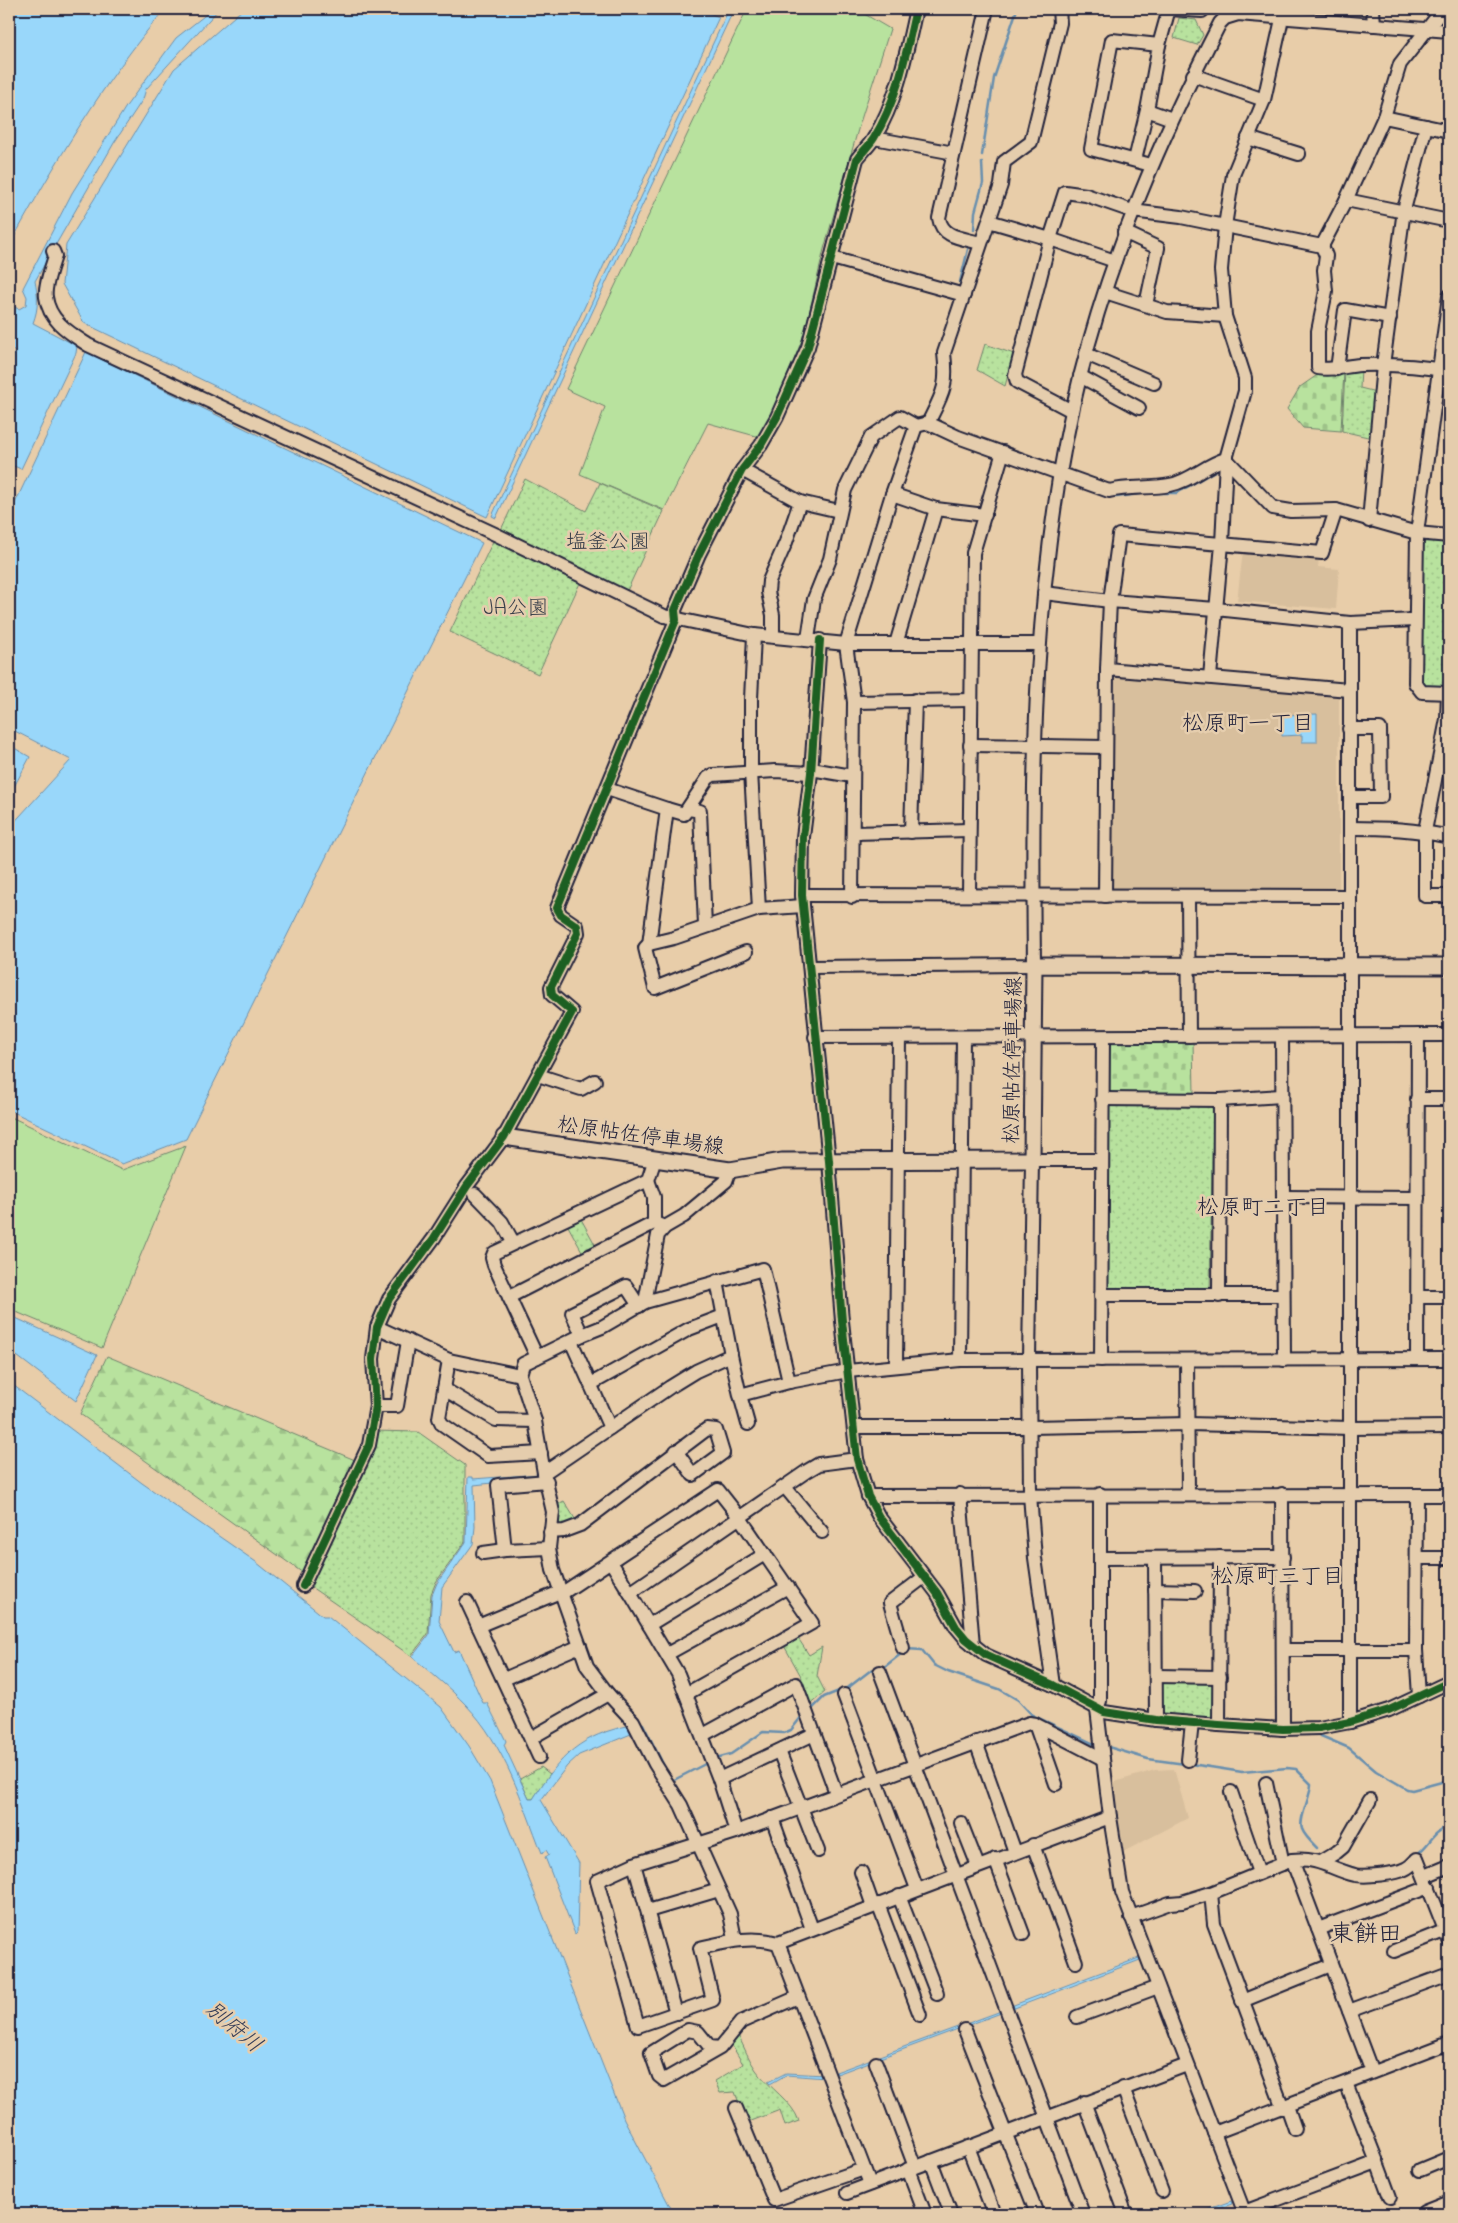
<svg xmlns="http://www.w3.org/2000/svg" width="1458" height="2223" font-family="'Indie Flower','Klee One',sans-serif">
  <style>
    .built { fill: #d8bf9d }
    .grass { fill: #b8e29e; stroke: #6d826c }
    .forest { fill: url(#forest-firs); stroke: #6d826c }
    .cemetery { fill: url(#cemetery-stones); stroke: #6d826c }
    .park { fill: url(#park-dots); stroke: #6d826c }
    .water { fill: #99d7fa; stroke: #698fae }
    .lines { fill: none; stroke-linecap: round; stroke-linejoin: round }
    .stream { stroke: #698fae; stroke-width: 2.5 }
    .minor-casing { stroke: #22223b; stroke-width: 16 }
    .major-casing { stroke: #22223b; stroke-width: 19 }
    .minor { stroke: #e5cdad; stroke-width: 12 }
    .major { stroke: #e5cdad; stroke-width: 15 }
    .cycleway-casing { stroke: #e5cdad; stroke-width: 11 }
    .cycleway { stroke: #1b5e20; stroke-width: 8 }
    .labels { text-anchor: middle; stroke-width: 5; stroke-linejoin: round; paint-order: stroke }
    .park-label { font-size: 21px; fill: #383f4a; stroke: #e5cdad }
    .street-label { font-size: 21px; fill: #22223b; stroke: #e5cdad }
    .neighbourhood-label { font-size: 22px; fill: #22223b; stroke: #e5cdad }
    .water-label { font-size: 22px; font-style: italic; fill: #343d58; stroke: #e5cdad }
    .quarter-label { font-size: 24px; fill: #22223b; stroke: #e5cdad }
  </style>
  <defs>
    <pattern id="forest-firs" width="22" height="20" patternUnits="userSpaceOnUse" patternTransform="scale(1.25)"><rect width="22" height="20" fill="#b8e29e"/><path d="M5 1l3.5 6h-7zM16 11l3.5 6h-7z" fill="#9ec289"/></pattern>
    <pattern id="cemetery-stones" width="16" height="16" patternUnits="userSpaceOnUse" patternTransform="scale(1.25)"><rect width="16" height="16" fill="#b8e29e"/><path d="M2 7V4a2 2 0 0 1 4 0v3zM10 15v-3a2 2 0 0 1 4 0v3z" fill="#9ec289"/></pattern>
    <pattern id="park-dots" width="8" height="8" patternUnits="userSpaceOnUse" patternTransform="scale(1.25)"><rect width="8" height="8" fill="#b8e29e"/><path d="M2 2h.1M6 6h.1" fill="none" stroke="#9ec289" stroke-width="1.8" stroke-linecap="round"/></pattern>
  </defs>
  <rect width="100%" height="100%" fill="#e8cda9"/>
  <filter id="ink" filterUnits="userSpaceOnUse"><feTurbulence type="fractalNoise" baseFrequency=".02" numOctaves="2"/><feDisplacementMap in="SourceGraphic" scale="10" xChannelSelector="R" yChannelSelector="G"/><feConvolveMatrix kernelMatrix="1 2 1 2 8 2 1 2 1" color-interpolation-filters="sRGB"/></filter>
  <g filter="url(#ink)">
    <!-- built -->
    <g class="built">
      <path d="M1243 551 1319 558 1318 567 1339 569 1336 609 1237 601Z"/>
      <path d="M1111 673 1339 694V890L1108 891Z"/>
      <path d="M1174 1769 1188 1818 1123 1852 1120 1850 1111 1783 1155 1770Z"/>
    </g>
    <!-- grass -->
    <g class="grass">
      <path d="M747 9H862L861 12 890 29 859 126 824 249 804 335 774 409 759 437 708 423 664 510 580 474 605 407 566 389Z"/>
      <path d="M9 1116 122 1170 186 1146 102 1348 9 1309Z"/>
    </g>
    <!-- forest -->
    <path class="forest" d="M107 1356 355 1460 303 1573 80 1414Z"/>
    <!-- cemetery -->
    <g class="cemetery">
      <path d="M1323 371H1344L1341 431 1303 428 1287 409 1300 387Z"/>
      <path d="M1193 1039 1194 1095 1107 1096V1040Z"/>
    </g>
    <!-- park -->
    <g class="park">
      <path d="M1179 18 1196 20 1203 35 1197 45 1174 38Z"/>
      <path d="M985 344 1014 354 1005 386 977 370Z"/>
      <path d="M1361 368 1360 388 1376 392 1372 438 1342 431 1345 370Z"/>
      <path d="M525 479 586 511 600 483 664 511 626 593 500 532Z"/>
      <path d="M494 539 581 581 538 674 450 632Z"/>
      <path d="M1421 542H1449V688H1424L1420 683Z"/>
      <path d="M1110 1102H1209L1213 1110 1210 1289 1105 1290 1106 1109Z"/>
      <path d="M581 1219 597 1248 584 1255 568 1226Z"/>
      <path d="M374 1431 418 1432 465 1465V1542L436 1582 431 1594 428 1634 411 1656 308 1585Z"/>
      <path d="M564 1501 577 1522 559 1529 554 1526 556 1505Z"/>
      <path d="M796 1635 809 1655 822 1647 817 1676 825 1692 808 1706 799 1684 802 1678 782 1642Z"/>
      <path d="M1163 1680H1214L1215 1722 1160 1717 1159 1685Z"/>
      <path d="M541 1767 550 1774 533 1799H529L520 1779Z"/>
      <path d="M738 2035C744 2047 749 2060 756 2070 769 2088 792 2101 799 2121L785 2126 780 2110 746 2123 735 2092 720 2093 715 2081 743 2064 731 2044Z"/>
    </g>
    <!-- water -->
    <g class="water">
      <path d="M9 9H165C103 82 55 163 9 246Z"/>
      <path d="M213 9H219L146 89 143 99 114 143 35 281C38 297 39 307 33 323L77 346 76 353 21 469 9 464V362L15 352 9 347 10 324 9 305 19 309 26 305 27 297 23 288 72 193 127 105 176 38Z"/>
      <path d="M243 9H699L719 17 487 517 84 323 62 284 66 245 174 69Z"/>
      <path d="M729 9H734L496 518 492 516Z"/>
      <path d="M86 352 482 543 186 1139 122 1164 9 1110V828L71 760 9 728V516Z"/>
      <path d="M1317 714V742H1302V735L1282 736V715Z"/>
      <path d="M9 745 30 757 9 796Z"/>
      <path d="M9 1315 97 1355 76 1401 9 1350Z"/>
      <path d="M9 1382 142 1483 256 1562 323 1616H328L441 1707 469 1746 490 1781 624 2119 674 2214H9Z"/>
      <path d="M539 1474V1478L474 1485 475 1527 473 1544 442 1587 439 1621 454 1652 459 1650 483 1703H487L506 1741 504 1745 529 1799H533C561 1755 580 1735 632 1725L636 1732 579 1755 567 1766 541 1800 579 1863 577 1932 575 1934 545 1857 549 1855 546 1850 542 1853C522 1802 505 1745 466 1705 449 1687 430 1672 412 1657L429 1635 432 1595 437 1583 466 1542 468 1477H473V1479Z"/>
      <path d="M1139 1958 1140 1960 1012 2009 1011 2006Z"/>
      <path d="M1001 2011V2013L837 2074 836 2072Z"/>
      <path d="M786 2073 825 2075 826 2078 786 2075 770 2084 768 2082Z"/>
      <path d="M1231 2201 1232 2204 1204 2214H1195Z"/>
    </g>
    <g class="lines">
      <!-- stream -->
      <g class="stream">
        <path d="M982 155 994 78 1017 9"/>
        <path d="M974 230 975 212 983 183 982 163"/>
        <path d="M960 282 969 245"/>
        <path d="M927 429 951 441"/>
        <path d="M1156 493H1177L1220 468"/>
        <path d="M1111 496 1116 497 1140 494"/>
        <path d="M1338 517 1388 531"/>
        <path d="M906 1649 922 1650 934 1665 948 1672 999 1689 1018 1700 1032 1715 1094 1744"/>
        <path d="M883 1668 902 1653"/>
        <path d="M811 1710 824 1697 849 1687 871 1670 875 1669"/>
        <path d="M643 1724 664 1766"/>
        <path d="M1314 1733 1349 1748 1376 1771 1407 1789 1412 1790 1449 1780"/>
        <path d="M1105 1746 1148 1759 1185 1764"/>
        <path d="M716 1758 731 1754 763 1732 784 1733 791 1730 802 1716"/>
        <path d="M1191 1764 1242 1772 1287 1768 1296 1769 1311 1784C1311 1797 1298 1819 1302 1829 1304 1835 1312 1843 1317 1848"/>
        <path d="M670 1778 674 1780 707 1763"/>
        <path d="M1417 1854C1430 1845 1432 1832 1449 1826"/>
        <path d="M1333 1861 1354 1868"/>
      </g>
      <defs>
        <g id="minor">
          <path d="M1169 9 1202 11"/>
          <path d="M1373 9 1374 25"/>
          <path d="M1159 45 1169 9"/>
          <path d="M1193 75 1264 100"/>
          <path d="M1384 117 1400 64 1443 9"/>
          <path d="M874 138 954 153"/>
          <path d="M1248 138 1299 154"/>
          <path d="M1135 160 1147 110"/>
          <path d="M1151 165 1091 149 1112 40 1159 45 1147 110 1172 119"/>
          <path d="M1346 200 1449 221"/>
          <path d="M989 221 1050 239 1115 261"/>
          <path d="M1124 232 1158 248 1146 305"/>
          <path d="M980 243C963 238 942 238 939 218L987 9"/>
          <path d="M1322 246 1326 256 1324 270 1326 291 1318 331V368C1334 371 1345 366 1360 365 1390 364 1420 366 1449 371"/>
          <path d="M53 251 55 256C52 266 44 287 46 297 49 321 70 333 88 345L497 535 664 616 754 635 846 644H1039"/>
          <path d="M832 258 964 295"/>
          <path d="M1105 292 1167 312 1225 316"/>
          <path d="M1449 296 1417 533 1415 683 1422 692 1449 693"/>
          <path d="M1086 354 1154 383"/>
          <path d="M1337 369 1345 310 1390 318"/>
          <path d="M1080 376 1139 408"/>
          <path d="M1072 411 1017 382 1015 375 1050 239 1065 192 1086 195 1132 211 1181 217 1322 246 1346 200 1384 117 1449 131"/>
          <path d="M928 423C943 393 948 387 944 353L1001 185 1004 162 1031 142 1060 23 1059 9"/>
          <path d="M1226 459 1273 508 1291 511 1336 510 1417 533 1449 536"/>
          <path d="M742 470 800 502"/>
          <path d="M892 494 936 509 985 515"/>
          <path d="M1369 521 1383 365 1404 210 1426 126"/>
          <path d="M1044 593 1110 601 1216 609 1350 623 1415 620"/>
          <path d="M754 635 751 699V772L759 909"/>
          <path d="M773 636V615L768 592 769 581 786 542 800 502 839 511"/>
          <path d="M808 639 814 599 830 559 845 490 871 437 900 417 916 426"/>
          <path d="M820 640 811 773 803 837 802 895 829 1161 842 1321 857 1459 868 1496 879 1517 937 1593 956 1627 966 1639 986 1655 1053 1685 1104 1712 1156 1720 1219 1725 1283 1729 1319 1728 1350 1722 1389 1710 1449 1682"/>
          <path d="M896 644 936 509"/>
          <path d="M1107 669 1349 690"/>
          <path d="M1210 677 1222 544 1226 459 1245 391V378L1225 316 1221 270 1225 226 1233 175 1264 100 1284 10"/>
          <path d="M1448 693 1447 719 1425 831V896H1449"/>
          <path d="M854 702 971 700"/>
          <path d="M1349 729H1380L1381 797H1350"/>
          <path d="M970 745 1105 747"/>
          <path d="M811 769 852 776"/>
          <path d="M607 789 667 809"/>
          <path d="M689 809 700 811 705 926"/>
          <path d="M1350 828C1384 828 1416 829 1449 837"/>
          <path d="M911 832 915 700"/>
          <path d="M854 833 969 830"/>
          <path d="M969 894 973 553 1003 452"/>
          <path d="M802 895 1350 896"/>
          <path d="M1105 896 1107 669 1110 601 1119 535 1322 553 1336 510"/>
          <path d="M1188 896 1189 1036"/>
          <path d="M852 897 854 702 846 644 892 494 916 426 928 423 958 437 1109 491C1129 486 1150 489 1170 485 1191 481 1206 464 1226 459"/>
          <path d="M803 906 759 909 674 938 649 944 667 809 684 814 708 778 713 775 775 771 811 773"/>
          <path d="M649 944 645 948 655 988 746 952"/>
          <path d="M810 967 1034 965C1032 768 1032 569 1080 377 1111 253 1161 137 1220 23L1225 18 1238 14 1449 31"/>
          <path d="M815 1037 1449 1035"/>
          <path d="M1282 1037 1284 1360"/>
          <path d="M538 1075 581 1089 595 1081"/>
          <path d="M1102 1099 1220 1100 1281 1096"/>
          <path d="M1417 1099H1449"/>
          <path d="M648 1180 654 1197V1223"/>
          <path d="M475 1194 502 1222 513 1242"/>
          <path d="M1283 1197 1418 1198"/>
          <path d="M717 1281 731 1355"/>
          <path d="M1101 1295H1282"/>
          <path d="M1219 1296 1220 1100"/>
          <path d="M509 1297 654 1223 665 1227"/>
          <path d="M1418 1297H1449"/>
          <path d="M645 1302 658 1235 665 1227 684 1216 726 1181 730 1170"/>
          <path d="M377 1327 449 1360 520 1375"/>
          <path d="M582 1335 572 1313 626 1286 639 1306"/>
          <path d="M571 1341 610 1428"/>
          <path d="M537 1357 494 1265 492 1258 494 1253 648 1180 655 1159"/>
          <path d="M1417 1359 1418 1035"/>
          <path d="M449 1360 439 1418 442 1424 488 1456 541 1453"/>
          <path d="M960 1360 963 1037"/>
          <path d="M1101 1360 1103 1037"/>
          <path d="M1187 1360 1188 1494"/>
          <path d="M896 1366 899 1037"/>
          <path d="M591 1384 689 1329 723 1316"/>
          <path d="M444 1389 496 1420 535 1421"/>
          <path d="M740 1395 748 1424"/>
          <path d="M376 1406H397L408 1341"/>
          <path d="M854 1427H1030L1189 1424 1350 1428 1449 1427"/>
          <path d="M544 1473 535 1421 520 1375 523 1364 582 1335 602 1327 645 1302 763 1269 789 1382"/>
          <path d="M547 1481 498 1485 505 1550 549 1548"/>
          <path d="M785 1487 822 1532"/>
          <path d="M960 1494 973 1645"/>
          <path d="M1100 1494V1701L1097 1709 1110 1817 1122 1892 1245 2214"/>
          <path d="M1282 1494 1283 1729"/>
          <path d="M1417 1495 1416 1650 1419 1696"/>
          <path d="M868 1496 1449 1495"/>
          <path d="M550 1532 564 1531 580 1525 707 1429 716 1430 723 1453 693 1475 676 1451"/>
          <path d="M483 1553 505 1550"/>
          <path d="M1101 1558 1283 1557"/>
          <path d="M1155 1558 1156 1720"/>
          <path d="M1417 1558H1449"/>
          <path d="M611 1562 630 1593"/>
          <path d="M303 1586 369 1445 376 1406 373 1359 377 1327 389 1299 434 1238 467 1186 504 1137 572 1012 552 995 551 987 578 933 577 926 561 915 557 908 676 620 675 610 699 554 742 470 761 445 777 417 808 347 857 159C862 152 869 146 874 138 898 99 906 53 916 9"/>
          <path d="M1155 1590 1195 1591"/>
          <path d="M561 1594 718 1490 740 1518 812 1623 686 1694"/>
          <path d="M467 1602 539 1757"/>
          <path d="M649 1625 765 1554"/>
          <path d="M478 1626 560 1592"/>
          <path d="M903 1648 890 1603 924 1577"/>
          <path d="M1283 1650H1416"/>
          <path d="M667 1654 788 1587"/>
          <path d="M880 1672 1083 2214"/>
          <path d="M1156 1676 1220 1677"/>
          <path d="M504 1679 580 1646"/>
          <path d="M1053 1685 1035 1558 1030 1495 1029 1360 1032 1160H1102"/>
          <path d="M844 1695 917 1889"/>
          <path d="M1350 1722V623"/>
          <path d="M1035 1724 1056 1784"/>
          <path d="M1219 1725 1220 1557"/>
          <path d="M703 1735 796 1684 836 1793"/>
          <path d="M531 1738 608 1694"/>
          <path d="M976 1742 1015 1852"/>
          <path d="M779 1751 818 1851"/>
          <path d="M1103 1759 1035 1724 1029 1723 736 1832 634 1864 597 1881 638 2026 713 2000 700 1948C726 1942 751 1935 778 1943L1110 1817"/>
          <path d="M1188 1760 1192 1723"/>
          <path d="M719 1779 814 1734"/>
          <path d="M1266 1783 1283 1864"/>
          <path d="M1231 1792 1259 1873"/>
          <path d="M772 1818 812 1929"/>
          <path d="M961 1823 978 1866"/>
          <path d="M736 1832 719 1779 678 1674 630 1593 807 1471 819 1464 857 1459"/>
          <path d="M1033 1845 1076 1962"/>
          <path d="M995 1859 1023 1934"/>
          <path d="M1292 1860C1320 1857 1330 1869 1355 1875 1366 1877 1396 1874 1405 1869 1410 1867 1414 1862 1417 1859L1449 1940"/>
          <path d="M1322 1861 1337 1852 1343 1847 1370 1800"/>
          <path d="M634 1864 676 2013"/>
          <path d="M861 1872 873 1906"/>
          <path d="M1425 1876 1449 1866"/>
          <path d="M1211 1893 1214 1924 1283 2108"/>
          <path d="M899 1896 937 1994"/>
          <path d="M878 1904 920 2015"/>
          <path d="M648 1911 719 1890"/>
          <path d="M1131 1917 1170 1903 1182 1902 1211 1893 1292 1860 1372 2072"/>
          <path d="M1318 1929 1429 1887"/>
          <path d="M735 1939 730 1914 681 1805 655 1764 633 1721 608 1694 587 1666 553 1570 549 1548 553 1512 544 1473 670 1387 696 1371 731 1355 740 1395 789 1382 848 1371 960 1360 1449 1359"/>
          <path d="M778 1943 870 2184"/>
          <path d="M1394 1951 1449 1929"/>
          <path d="M1242 2001 1331 1965"/>
          <path d="M1349 2011 1449 1974"/>
          <path d="M1077 2017 1158 1987"/>
          <path d="M965 2030 1037 2214"/>
          <path d="M720 2048 710 2047 698 2032 688 2030 651 2053 659 2076 664 2080 720 2048 741 2022 798 1997"/>
          <path d="M876 2063 915 2167"/>
          <path d="M1123 2088 1162 2191"/>
          <path d="M1084 2102 1126 2214"/>
          <path d="M1287 2106 1295 2129"/>
          <path d="M736 2108 774 2200 864 2169"/>
          <path d="M1214 2133 1449 2043"/>
          <path d="M968 2147 994 2214"/>
          <path d="M931 2161 951 2214"/>
          <path d="M1377 2162 1390 2197"/>
          <path d="M908 2169 925 2214"/>
          <path d="M1420 2170 1449 2158"/>
          <path d="M847 2193 1187 2065"/>
          <path d="M1244 2212 1377 2162 1346 2083"/>
          <path d="M1424 2212 1449 2202"/>
        </g>
        <path id="major" d="M504 1137 730 1170 782 1161 1032 1160 1034 965 1449 966"/>
      </defs>
      <!-- minor casing -->
      <use href="#minor" class="minor-casing"/>
      <!-- major casing -->
      <use href="#major" class="major-casing"/>
      <!-- minor -->
      <use href="#minor" class="minor"/>
      <!-- major -->
      <use href="#major" class="major"/>
      <defs>
        <g id="cycleway">
          <path d="M820 640 811 773 803 837 802 895 829 1161 842 1321 857 1459 868 1496 879 1517 937 1593 956 1627 966 1639 986 1655 1053 1685 1104 1712 1156 1720 1219 1725 1283 1729 1319 1728 1350 1722 1389 1710 1449 1682"/>
          <path d="M303 1586 369 1445 376 1406 373 1359 377 1327 389 1299 434 1238 467 1186 504 1137 572 1012 552 995 551 987 578 933 577 926 561 915 557 908 676 620 675 610 699 554 742 470 761 445 777 417 808 347 857 159C862 152 869 146 874 138 898 99 906 53 916 9"/>
        </g>
      </defs>
      <!-- cycleway casing -->
      <use href="#cycleway" class="cycleway-casing"/>
      <!-- cycleway -->
      <use href="#cycleway" class="cycleway"/>
    </g>
  </g>
  <g class="labels">
    <!-- park labels -->
    <g class="park-label">
      <text x="608" y="548">塩釜公園</text>
      <text x="516" y="614">JA公園</text>
    </g>
    <!-- street labels -->
    <g class="street-label">
      <text transform="translate(1012 1060) rotate(-89)" y="7">松原帖佐停車場線</text>
      <text transform="translate(641 1135) rotate(8)" y="7">松原帖佐停車場線</text>
    </g>
    <!-- neighbourhood labels -->
    <g class="neighbourhood-label">
      <text x="1248" y="730">松原町一丁目</text>
      <text x="1263" y="1214">松原町二丁目</text>
      <text x="1278" y="1583">松原町三丁目</text>
    </g>
    <!-- water labels -->
    <g class="water-label">
      <text transform="translate(235 2026) rotate(40)" y="8">別府川</text>
    </g>
    <!-- quarter labels -->
    <g class="quarter-label">
      <text x="1366" y="1941">東餅田</text>
    </g>
  </g>
  <!-- margin -->
  <rect width="1458" height="2223" fill="none" stroke="#e5cdad" stroke-width="30"/>
  <rect x="15" y="15" width="1428" height="2193" fill="none" stroke="#22223b" stroke-width="2" filter="url(#ink)"/>
</svg>
